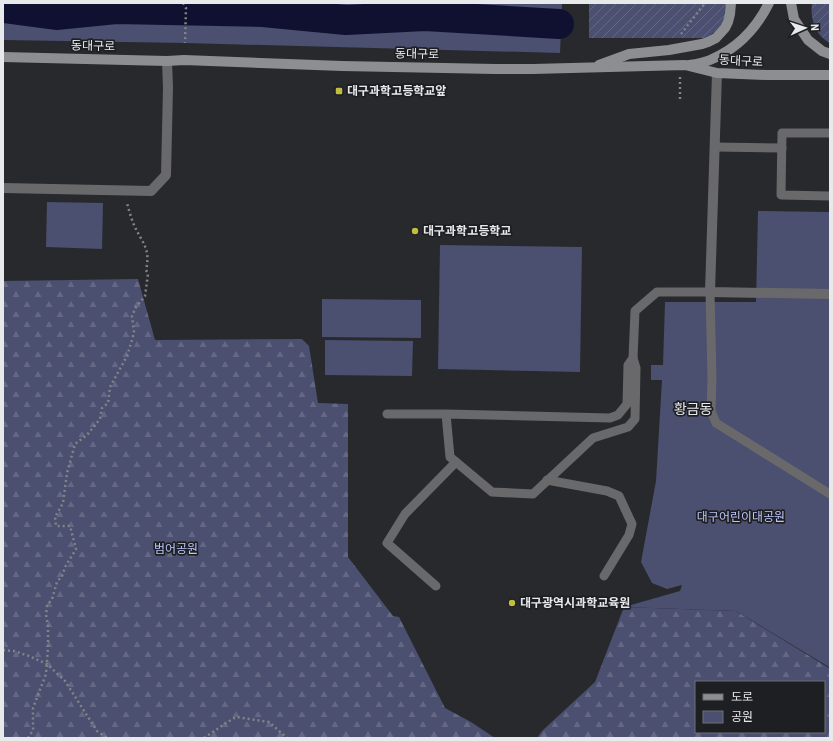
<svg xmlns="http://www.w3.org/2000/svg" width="833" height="741" font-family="'Roboto Condensed','Noto Sans KR',sans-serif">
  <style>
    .forest { fill: url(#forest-firs); fill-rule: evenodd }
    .park { fill: #4b4f70 }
    .garden { fill: url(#garden-furrows) }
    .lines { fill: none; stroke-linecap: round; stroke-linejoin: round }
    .river { stroke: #101131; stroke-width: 30 }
    .path { stroke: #838486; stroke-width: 2.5; stroke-dasharray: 2 3; stroke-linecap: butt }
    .service { stroke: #69696b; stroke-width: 9 }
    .minor { stroke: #69696b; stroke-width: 10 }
    .secondary { stroke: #8d8e91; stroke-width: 10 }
    .poi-dot { fill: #c1bd40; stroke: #1e1f22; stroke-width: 1.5 }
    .labels { text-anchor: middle; stroke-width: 3.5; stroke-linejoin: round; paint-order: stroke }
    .street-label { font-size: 12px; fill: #e8e9eb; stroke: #1e1f22 }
    .poi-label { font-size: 12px; font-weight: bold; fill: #e8e9eb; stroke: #1e1f22; text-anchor: start }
    .park-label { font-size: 12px; fill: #bdc5f9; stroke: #1e1f22 }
    .quarter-label { font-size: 14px; fill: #e8e9eb; stroke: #1e1f22 }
  </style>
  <defs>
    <pattern id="forest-firs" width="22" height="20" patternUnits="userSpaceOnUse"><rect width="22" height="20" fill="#4b4f70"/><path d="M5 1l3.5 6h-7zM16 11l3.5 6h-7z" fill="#656885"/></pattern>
    <pattern id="garden-furrows" width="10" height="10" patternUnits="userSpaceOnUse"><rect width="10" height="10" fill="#4b4f70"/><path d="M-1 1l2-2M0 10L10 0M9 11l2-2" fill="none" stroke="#656885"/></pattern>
  </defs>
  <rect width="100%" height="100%" fill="#28292c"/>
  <!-- forest -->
  <g class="forest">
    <path d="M138 279 155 340 302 339 309 346 318 403 348 404V557L393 616 399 617 445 708 471 722 495 738H3V281Z"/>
    <path d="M624 607 736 611 829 668 830 738H537L542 731 595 682ZM696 682H824V732H696Z"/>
  </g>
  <!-- park -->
  <g class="park">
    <path d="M3 3H562L560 53 185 43 3 40Z"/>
    <path d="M47 202 103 203 102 249 46 247Z"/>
    <path d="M758 211 830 212V695L829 667 736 611 624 607 680 591 682 585 667 589 652 583 641 562 656 481 662 380H651V365H663L665 302H756Z"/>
    <path d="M440 245 582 247 580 372 438 369Z"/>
    <path d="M322 299 421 300V338L322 337Z"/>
    <path d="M325 340 413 341 412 376 325 375Z"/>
  </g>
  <!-- garden -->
  <g class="garden">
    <path d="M589 3H727C727 7 727 9 726 13 722 27 718 31 705 38H589Z"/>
    <path d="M812 3H830V43C815 35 810 19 812 3Z"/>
  </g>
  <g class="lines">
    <!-- river -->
    <path class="river" d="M3 8 56 15 116 9 263 12 346 20 425 16 559 24"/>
    <!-- path -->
    <g class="path">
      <path d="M183 3 186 8 185 43"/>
      <path d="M681 34 705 3"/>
      <path d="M680 77V100"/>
      <path d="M3 650 14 651 29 656 47 664 65 681 97 731 107 738"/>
      <path d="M28 738 33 730V708L46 674 48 647V625L46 615 47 606 52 599 57 582 62 576 65 567 76 549 70 526H56L55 517 63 503 67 473 75 444 87 435 100 419 102 408 108 403 110 387 127 356 132 340 134 332 132 316 136 307 145 296 148 274 146 270C151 248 142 243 134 225 131 218 129 210 127 203"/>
      <path d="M204 738 226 723 236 717 269 722 287 738"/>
    </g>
    <!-- service -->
    <g class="service">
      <path d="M830 133H782L781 195 830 196"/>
      <path d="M715 147 782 148"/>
      <path d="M633 358 635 311 657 292H710L712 378 711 411 716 423 830 494"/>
      <path d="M387 414H446L610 418 618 415 627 404 628 365 633 358 636 368 635 419 628 427 593 438 533 494 492 492 450 457 446 414"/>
      <path d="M547 480 607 491 619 496 632 524 629 535 604 576"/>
      <path d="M436 586 387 543 405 514 456 462"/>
    </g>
    <!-- minor -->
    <g class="minor">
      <path d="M717 73 710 292 830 294"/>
      <path d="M3 188 151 191 166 175 168 87 167 61"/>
    </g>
    <!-- secondary -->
    <g class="secondary">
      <path d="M791 3 794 19 808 40 822 51 830 54"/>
      <path d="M3 57 167 61 184 60 342 66 495 69H533L685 65 717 73 766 75H830"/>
      <path d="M599 65 629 54 669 50 702 44 708 42 716 38 725 28 728 22 730 14 731 3"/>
      <path d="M689 65C696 64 703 63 710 60 737 49 756 29 769 3"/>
    </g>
  </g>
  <!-- markers -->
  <g class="poi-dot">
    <rect x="335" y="87" width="8" height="8" rx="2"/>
    <circle cx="415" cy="231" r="4"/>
    <circle cx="512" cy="603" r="4"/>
  </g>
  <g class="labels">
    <!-- street labels -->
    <g class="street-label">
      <text transform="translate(93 46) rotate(1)" y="4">동대구로</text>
      <text transform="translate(417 54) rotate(1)" y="4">동대구로</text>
      <text transform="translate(741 61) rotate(3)" y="4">동대구로</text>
    </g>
    <!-- poi labels -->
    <g class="poi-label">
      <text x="347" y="95">대구과학고등학교앞</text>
      <text x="423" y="235">대구과학고등학교</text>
      <text x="520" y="607">대구광역시과학교육원</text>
    </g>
    <!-- park labels -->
    <g class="park-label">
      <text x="741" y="521">대구어린이대공원</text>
      <text x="176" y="553">범어공원</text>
    </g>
    <!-- quarter labels -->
    <g class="quarter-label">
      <text x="693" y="414">황금동</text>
    </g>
  </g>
  <!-- border -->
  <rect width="833" height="741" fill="none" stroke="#e8e9eb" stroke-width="8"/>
  <!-- legend -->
  <rect x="695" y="681" width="130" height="52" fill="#1e1f22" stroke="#6f7072"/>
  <rect x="703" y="694" width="20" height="6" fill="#8d8e91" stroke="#6f7072"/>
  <text x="731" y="701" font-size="12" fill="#e8e9eb">도로</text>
  <rect x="703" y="711" width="20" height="12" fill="#4b4f70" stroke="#6f7072"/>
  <text x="731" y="721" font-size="12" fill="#e8e9eb">공원</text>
  <!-- north arrow -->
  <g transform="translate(805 28) rotate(87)" stroke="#1e1f22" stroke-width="3" paint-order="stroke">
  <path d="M0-3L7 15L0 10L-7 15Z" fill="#e8e9eb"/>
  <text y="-6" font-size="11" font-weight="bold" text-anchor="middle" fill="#e8e9eb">N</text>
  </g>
</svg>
